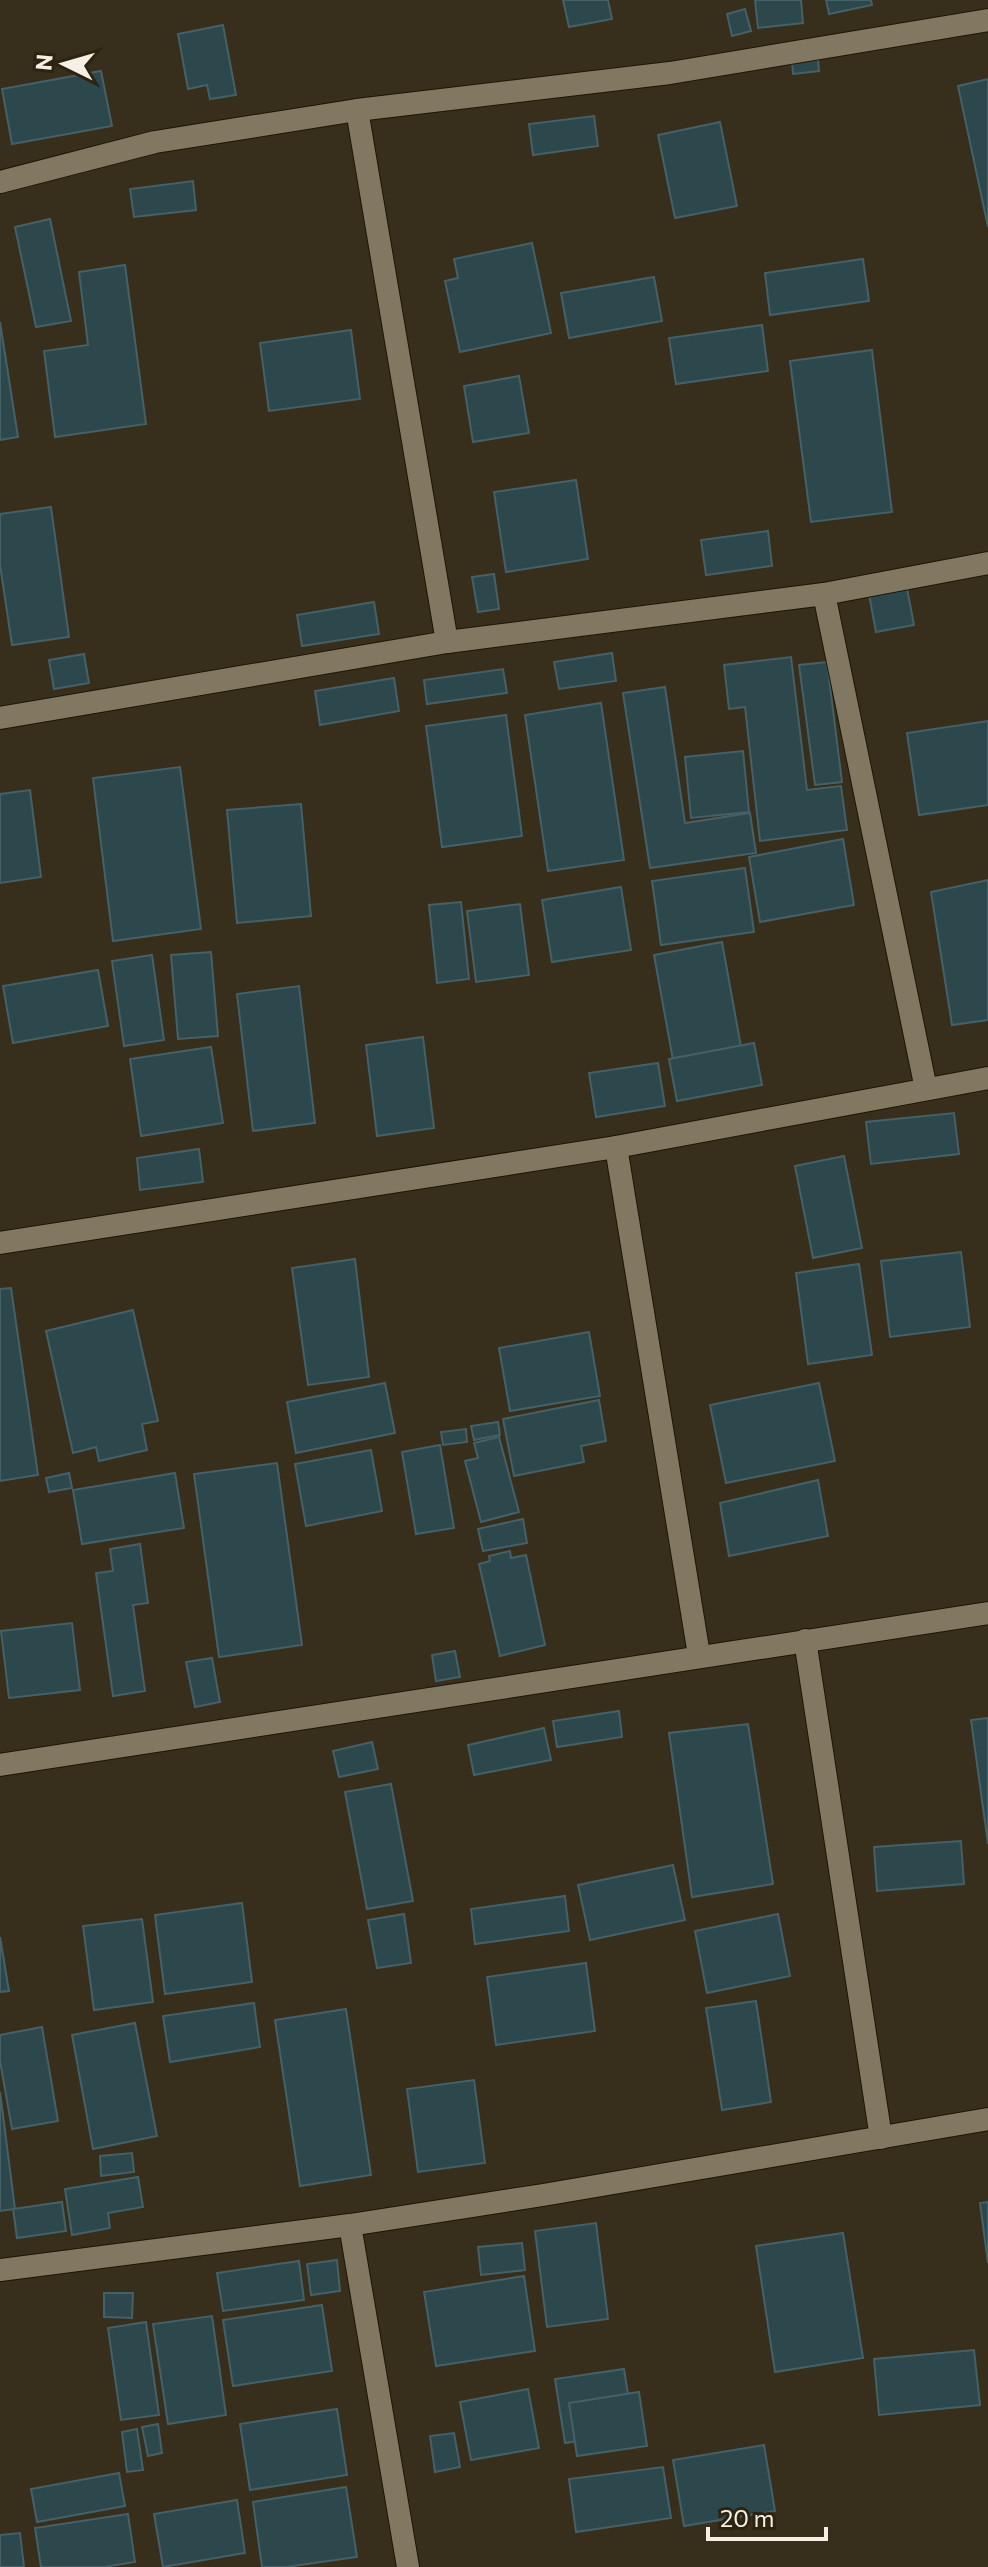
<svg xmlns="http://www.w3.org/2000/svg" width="988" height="2567" font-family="Commissioner,sans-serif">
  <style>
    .building { fill: #2d484d; stroke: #456066; stroke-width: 2 }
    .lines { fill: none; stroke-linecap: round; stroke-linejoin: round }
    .minor-casing { stroke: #1e1604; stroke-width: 24 }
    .minor { stroke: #827862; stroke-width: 22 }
  </style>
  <rect width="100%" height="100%" fill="#372e1b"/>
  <!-- building -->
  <g class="building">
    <path d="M563 0H608L612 19 569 27Z"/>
    <path d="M755 0H801L803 23 758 28Z"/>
    <path d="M826 0H871L872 5 829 14Z"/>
    <path d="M745 9 751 31 732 36 727 14Z"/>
    <path d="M223 25 236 95 210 99 207 85 188 89 178 34Z"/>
    <path d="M818 59 819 71 793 74 792 61Z"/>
    <path d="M101 71 112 126 12 144 2 89Z"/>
    <path d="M988 79V227L958 86Z"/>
    <path d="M594 116 598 146 533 155 529 124Z"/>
    <path d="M720 122 737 206 675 218 658 135Z"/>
    <path d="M193 181 196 210 134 217 130 189Z"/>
    <path d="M50 219 71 321 36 327 15 227Z"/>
    <path d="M532 243 551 333 460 352 445 281 458 278 454 259Z"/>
    <path d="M863 259 869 301 770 315 765 273Z"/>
    <path d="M125 265 146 424 55 437 44 351 88 345 79 272Z"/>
    <path d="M654 277 662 321 569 338 561 293Z"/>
    <path d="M0 322 18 437 0 440Z"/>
    <path d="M762 325 768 371 676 384 669 338Z"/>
    <path d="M351 330 360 399 269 411 260 343Z"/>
    <path d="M872 350 892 512 811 522 790 361Z"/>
    <path d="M519 376 529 433 473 442 464 386Z"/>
    <path d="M576 480 588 559 506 572 494 492Z"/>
    <path d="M51 507 69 637 12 645 0 565V514Z"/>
    <path d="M768 531 772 566 706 575 701 540Z"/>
    <path d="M494 574 499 609 478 612 472 577Z"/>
    <path d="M906 583 914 625 876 632 868 589Z"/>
    <path d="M374 602 379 634 302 646 297 615Z"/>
    <path d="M612 653 616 681 559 689 554 662Z"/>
    <path d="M84 654 89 683 54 689 49 660Z"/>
    <path d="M791 657 807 790 841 786 847 830 760 841 745 707 729 709 724 665Z"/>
    <path d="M827 662 842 782 815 785 799 665Z"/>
    <path d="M503 669 507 693 427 704 424 680Z"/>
    <path d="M394 678 399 711 320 725 315 691Z"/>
    <path d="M665 687 685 823 750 813 756 853 650 868 623 693Z"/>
    <path d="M601 703 624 860 548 871 525 715Z"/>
    <path d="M506 715 522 836 442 847 426 726Z"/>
    <path d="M988 721V805L919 815 907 733Z"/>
    <path d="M743 751 749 812 691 818 685 757Z"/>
    <path d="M180 767 201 929 113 941 93 778Z"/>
    <path d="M30 790 41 877 0 883V794Z"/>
    <path d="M301 804 311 916 237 923 227 810Z"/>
    <path d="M843 839 854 905 760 922 749 857Z"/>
    <path d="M745 868 754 932 661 945 652 881Z"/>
    <path d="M988 880V1020L952 1025 931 892Z"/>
    <path d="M621 887 631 950 552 962 542 900Z"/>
    <path d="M461 902 469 979 437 983 429 905Z"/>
    <path d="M520 904 529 975 476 982 467 911Z"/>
    <path d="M722 942 741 1047 673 1060 654 955Z"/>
    <path d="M211 952 218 1036 178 1039 171 955Z"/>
    <path d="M152 955 164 1040 124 1046 112 961Z"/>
    <path d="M98 970 108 1026 13 1043 3 986Z"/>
    <path d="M299 986 315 1123 253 1131 237 994Z"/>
    <path d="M423 1037 434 1128 377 1136 366 1045Z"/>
    <path d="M754 1043 762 1085 677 1101 669 1059Z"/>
    <path d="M211 1047 223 1123 141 1136 130 1059Z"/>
    <path d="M658 1063 665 1106 596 1117 589 1073Z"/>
    <path d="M954 1113 959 1154 871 1164 866 1122Z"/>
    <path d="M199 1149 203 1182 140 1190 137 1158Z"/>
    <path d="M844 1156 862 1248 813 1258 795 1166Z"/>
    <path d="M961 1252 970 1327 890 1337 881 1261Z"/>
    <path d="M355 1259 369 1377 308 1385 292 1268Z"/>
    <path d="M859 1264 872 1355 808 1364 796 1273Z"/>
    <path d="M11 1288 38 1475 0 1481V1289Z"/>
    <path d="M133 1310 158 1421 142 1424 147 1450 99 1461 96 1447 73 1453 46 1331Z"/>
    <path d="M589 1332 600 1396 510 1411 499 1348Z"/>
    <path d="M385 1383 395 1433 296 1453 287 1402Z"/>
    <path d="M819 1383 835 1461 726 1483 710 1405Z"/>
    <path d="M599 1400 606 1441 581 1446 584 1462 514 1476 503 1419Z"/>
    <path d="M498 1422 500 1435 474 1440 471 1426Z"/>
    <path d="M466 1429 467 1442 443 1445 441 1432Z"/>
    <path d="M499 1437 519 1512 481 1522 465 1461 478 1458 474 1443Z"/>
    <path d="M440 1445 454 1528 416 1534 402 1452Z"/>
    <path d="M371 1450 382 1511 306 1526 295 1464Z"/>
    <path d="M277 1463 302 1645 219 1657 194 1474Z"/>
    <path d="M69 1473 72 1488 49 1492 46 1478Z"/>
    <path d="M175 1473 184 1528 82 1544 73 1490Z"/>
    <path d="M818 1480 828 1536 729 1556 720 1503Z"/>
    <path d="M523 1519 527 1543 483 1551 478 1529Z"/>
    <path d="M140 1544 148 1603 133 1605 145 1691 113 1696 96 1573 113 1571 110 1549Z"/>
    <path d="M510 1551 511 1558 526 1555 545 1645 500 1656 479 1564 490 1561 489 1556Z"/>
    <path d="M72 1623 80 1690 9 1698 1 1631Z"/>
    <path d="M455 1651 460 1677 436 1681 432 1655Z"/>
    <path d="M212 1658 220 1702 195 1707 186 1662Z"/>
    <path d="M619 1711 622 1737 557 1747 553 1721Z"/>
    <path d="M988 1718V1844L971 1720Z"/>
    <path d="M748 1724 773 1884 692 1897 669 1733Z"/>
    <path d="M544 1728 551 1760 474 1775 468 1745Z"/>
    <path d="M372 1742 378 1769 339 1777 333 1751Z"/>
    <path d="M391 1784 413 1901 367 1909 345 1792Z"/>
    <path d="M961 1841 964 1884 877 1891 874 1847Z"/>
    <path d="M673 1865 685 1920 590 1940 578 1885Z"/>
    <path d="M565 1896 569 1931 475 1944 471 1909Z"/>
    <path d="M242 1903 252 1982 165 1994 155 1915Z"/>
    <path d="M404 1914 411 1963 377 1968 368 1920Z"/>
    <path d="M778 1914 790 1976 707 1993 695 1931Z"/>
    <path d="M142 1919 153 2002 94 2010 83 1926Z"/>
    <path d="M0 1937 9 1991 0 1992Z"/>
    <path d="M586 1963 595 2031 496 2045 487 1977Z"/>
    <path d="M756 2001 771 2102 722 2110 706 2008Z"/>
    <path d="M254 2003 260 2047 170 2062 163 2016Z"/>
    <path d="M346 2009 371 2175 300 2186 275 2020Z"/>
    <path d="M135 2023 157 2136 93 2149 72 2035Z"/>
    <path d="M42 2027 58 2121 12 2129 0 2061V2035Z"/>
    <path d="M474 2080 485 2163 418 2172 407 2089Z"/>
    <path d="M0 2092 15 2209 0 2211Z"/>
    <path d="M132 2153 134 2172 101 2176 100 2156Z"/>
    <path d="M138 2177 143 2207 108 2213 110 2228 72 2235 65 2189Z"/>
    <path d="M62 2202 66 2231 17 2238 13 2209Z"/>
    <path d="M988 2202V2263L980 2203Z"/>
    <path d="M596 2223 608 2319 547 2327 535 2231Z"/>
    <path d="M843 2233 863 2358 775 2372 756 2246Z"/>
    <path d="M522 2243 525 2270 481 2275 478 2247Z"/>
    <path d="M337 2260 340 2291 311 2295 307 2264Z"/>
    <path d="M299 2261 304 2300 223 2311 217 2273Z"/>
    <path d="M524 2276 535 2351 436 2366 424 2292Z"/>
    <path d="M104 2293H133L132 2318 104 2317Z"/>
    <path d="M322 2305 332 2371 233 2386 223 2320Z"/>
    <path d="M212 2316 226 2415 168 2424 153 2324Z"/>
    <path d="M146 2322 159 2415 121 2420 108 2328Z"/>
    <path d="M974 2350 980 2405 879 2415 874 2359Z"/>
    <path d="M624 2369 634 2432 565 2443 555 2379Z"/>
    <path d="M528 2389 539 2448 471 2460 460 2402Z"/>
    <path d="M639 2392 647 2446 577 2456 569 2403Z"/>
    <path d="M337 2409 347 2475 250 2490 240 2424Z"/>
    <path d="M158 2424 162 2453 148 2456 142 2427Z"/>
    <path d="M137 2429 143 2470 127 2472 122 2432Z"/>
    <path d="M454 2433 460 2467 435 2472 430 2436Z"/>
    <path d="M764 2445 775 2511 684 2526 673 2460Z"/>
    <path d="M663 2467 671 2518 576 2532 569 2479Z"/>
    <path d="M119 2473 125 2506 37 2522 31 2489Z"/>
    <path d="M346 2487 357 2557 286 2567H262L253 2502Z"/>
    <path d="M237 2500 245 2553 163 2567 154 2514Z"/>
    <path d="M128 2514 135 2562 104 2567H41L35 2528Z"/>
    <path d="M20 2533 24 2567H0V2535Z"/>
  </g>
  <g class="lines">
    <defs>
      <g id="minor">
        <path d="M357 110 447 642"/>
        <path d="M0 182 155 142 357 110 670 73 988 20"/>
        <path d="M824 594 926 1089"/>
        <path d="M0 718 447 642 824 594 988 563"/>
        <path d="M616 1147 699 1655"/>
        <path d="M0 1243 616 1147 988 1078"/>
        <path d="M805 1640 881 2138"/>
        <path d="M0 1765 988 1613"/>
        <path d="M350 2225 408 2567"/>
        <path d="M0 2270 350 2225 543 2195 988 2119"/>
      </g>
    </defs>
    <!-- minor casing -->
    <use href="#minor" class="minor-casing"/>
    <!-- minor -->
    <use href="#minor" class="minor"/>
  </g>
  <!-- north arrow -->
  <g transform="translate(64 64) rotate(275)" stroke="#2c2411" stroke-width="6" paint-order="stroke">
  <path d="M0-6L14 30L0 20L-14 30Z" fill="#f6f0e4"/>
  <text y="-12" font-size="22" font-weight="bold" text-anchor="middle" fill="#f6f0e4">N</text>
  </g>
  <!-- scale -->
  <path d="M708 2527v12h118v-12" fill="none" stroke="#f6f0e4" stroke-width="4"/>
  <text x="720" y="2527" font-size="24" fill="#f6f0e4" stroke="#2c2411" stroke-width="6" paint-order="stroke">20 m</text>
</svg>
